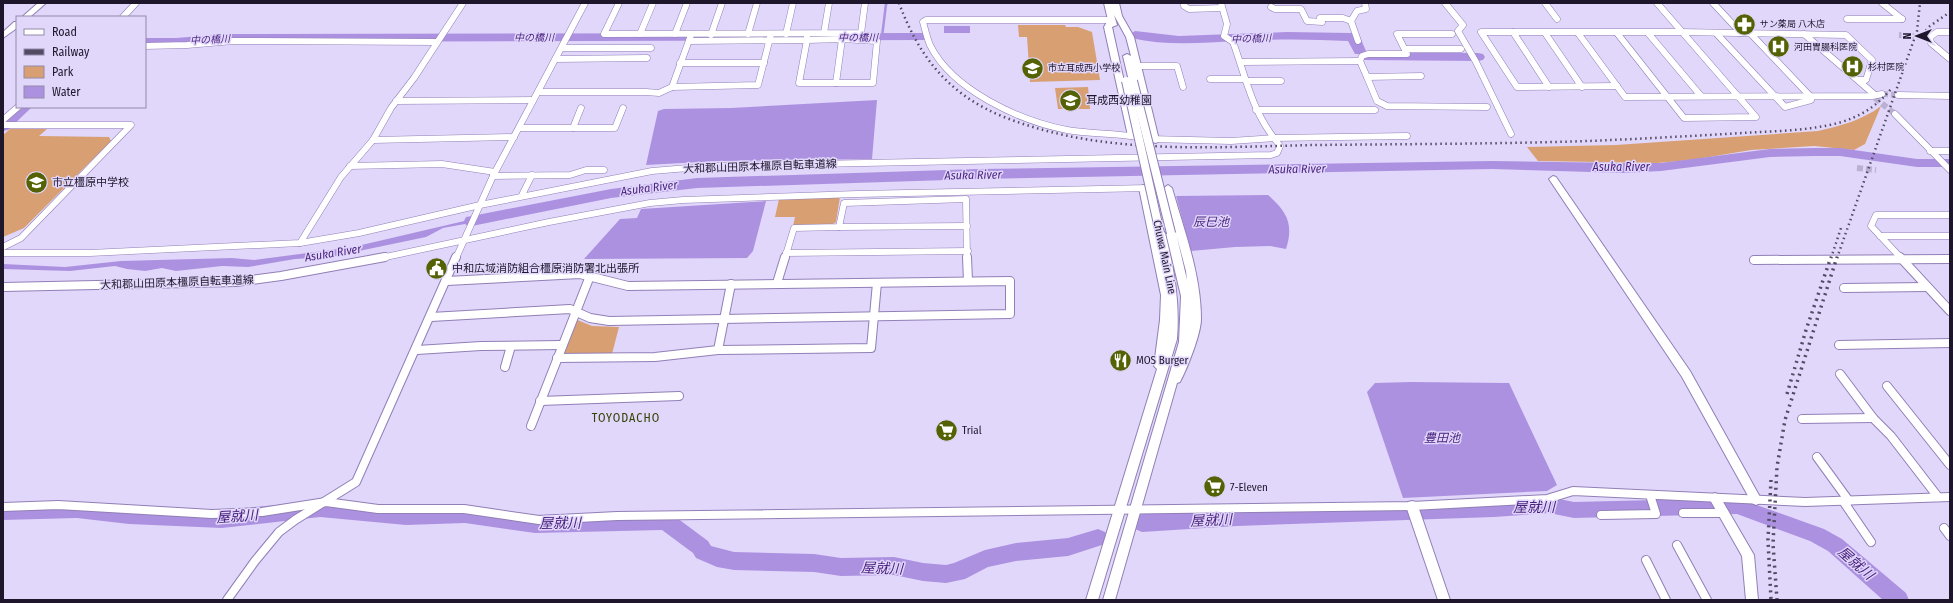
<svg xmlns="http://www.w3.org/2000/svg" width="1953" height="603" font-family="'Fira Sans Condensed','Noto Sans JP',sans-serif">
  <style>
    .green { fill: #d89f72 }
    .water { fill: #ad91e1 }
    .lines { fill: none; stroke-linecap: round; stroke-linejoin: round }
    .stream { stroke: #ad91e1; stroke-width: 2.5 }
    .river { fill: #ad91e1; fill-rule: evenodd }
    .street-tunnel { stroke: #bab0d1; stroke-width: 6; stroke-dasharray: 6 3; stroke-linecap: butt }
    .street-far1-casing { stroke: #917fb6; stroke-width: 7 }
    .street-casing { stroke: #917fb6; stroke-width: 10 }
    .secondary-casing { stroke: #917fb6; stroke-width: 2 }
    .street-far1 { stroke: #fff; stroke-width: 6 }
    .street { stroke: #fff; stroke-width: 8 }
    .secondary { fill: #fff; fill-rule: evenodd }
    .rail-far1 { stroke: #534a64; stroke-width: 2.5; stroke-dasharray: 1.5 3.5; stroke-linecap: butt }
    .rail { stroke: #534a64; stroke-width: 3.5; stroke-dasharray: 2 4.5; stroke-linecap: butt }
    .secondary-bridge-casing { stroke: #917fb6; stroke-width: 10; stroke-linecap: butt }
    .secondary-bridge { stroke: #fff; stroke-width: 8 }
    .labels { text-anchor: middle; stroke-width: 3; stroke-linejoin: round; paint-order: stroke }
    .far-poi-label { font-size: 9px; fill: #1e162b; stroke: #e1d7fb; text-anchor: start }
    .far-water-label { font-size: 10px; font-style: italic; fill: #481f7c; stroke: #e1d7fb }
    .poi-label { font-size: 11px; fill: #1e162b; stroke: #e1d7fb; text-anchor: start }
    .street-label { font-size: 11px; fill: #1e162b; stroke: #e1d7fb }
    .water-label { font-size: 12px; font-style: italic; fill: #481f7c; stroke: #e1d7fb }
    .neighbourhood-label { font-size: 12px; letter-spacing: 1px; fill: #364003; stroke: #e1d7fb }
    .near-water-label { font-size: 14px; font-style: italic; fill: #481f7c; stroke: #e1d7fb }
  </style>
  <rect width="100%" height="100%" fill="#e1d7fb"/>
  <!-- green -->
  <g class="green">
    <path d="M1018 25H1065L1066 27H1078L1092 32 1100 80 1030 82 1027 37H1019Z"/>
    <path d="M1088 87 1090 109H1058L1055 88Z"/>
    <path d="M1881 106 1865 144 1854 150 1814 146 1751 150 1691 160 1657 163 1538 161 1527 147 1616 145 1818 131C1840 126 1863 120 1881 106Z"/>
    <path d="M10 129H47L39 136 109 137 111 141 24 228 3 237V135Z"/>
    <path d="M840 197 836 222 831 225 793 226 795 217H775L779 199Z"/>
    <path d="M575 319 592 326 619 327 612 354 561 355Z"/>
  </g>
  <!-- water -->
  <g class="water">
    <rect x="944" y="26" width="26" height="7"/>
    <path d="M877 100 872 159 718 161 646 165 658 111 664 109 731 108Z"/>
    <path d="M1268 195C1287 212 1294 224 1286 249L1270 246 1235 247 1191 251 1176 196Z"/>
    <path d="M766 201 753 251 747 258 584 259 620 219 637 218 641 209Z"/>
    <path d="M490 215 498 218 443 228 426 237 330 257 295 259 248 267 222 266 176 271 162 268 145 271 127 269 115 266 70 271 3 269V264L65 267 121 261 232 258 254 260 353 247Z"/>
    <path d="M1411 382 1509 383 1557 485 1547 491 1403 498 1367 392 1375 383Z"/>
  </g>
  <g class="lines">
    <!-- stream -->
    <path class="stream" d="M882 37 886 4 888 3"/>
    <!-- river -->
    <g class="river">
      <path d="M1135 31 1179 36 1287 32 1351 33 1360 37 1366 51 1365 54H1355L1348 41C1311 39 1274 39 1237 41 1201 43 1166 46 1131 38L1129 35Z"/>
      <path d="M922 33 927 34 928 37 927 40 228 42 176 46H145V38H176L228 34Z"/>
      <path d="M1369 53H1478L1483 54 1485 57 1483 60 1478 61 1364 60 1362 57 1364 54Z"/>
      <path d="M17 107H32L8 130 3 131V119Z"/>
      <path d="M1815 148H1840L1917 159H1950V167H1917L1840 156H1815L1770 157 1661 171 1624 173 1492 169 978 179 697 188 611 198 472 226 466 225 464 221 466 217 472 216 611 189 697 178 978 169 1492 161 1624 163H1661L1770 149Z"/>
      <path d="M1549 497 1574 502 1737 498 1824 529 1842 539 1906 593 1909 600H1883L1828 551 1810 541 1737 514 1574 518 1549 513 1494 517 1237 526 1142 532 1135 529 1132 523 1135 517 1142 514C1278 506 1414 506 1549 497Z"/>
      <path d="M320 501 406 507 465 505 535 515 666 512 673 515 708 541 711 546 734 552 814 554 841 558 894 557 923 563 946 565 954 563 985 550 1016 543 1068 538 1098 529 1105 532 1108 538 1105 544 1068 556 1016 561 988 567 965 579 946 583 923 581 894 575 841 576 814 572 734 570 717 567 696 558 693 553 662 530 535 533 465 523 406 525 320 517 222 528 129 524 77 518 3 520V504L77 502 129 506 222 510Z"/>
    </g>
    <!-- street-tunnel -->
    <g class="street-tunnel">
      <path d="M1899 35 1930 37"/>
      <path d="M1882 94 1898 95"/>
      <path d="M1875 98 1895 114"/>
      <path d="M1857 168 1876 170"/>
    </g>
    <defs>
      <g id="street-far1">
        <path d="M619 3 604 34 861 33 865 3"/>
        <path d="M1184 3V6L1189 9 1222 8"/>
        <path d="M1445 3 1463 25 1458 31 1476 62 1511 134"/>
        <path d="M1545 3 1557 19"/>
        <path d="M1713 3 1741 33"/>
        <path d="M1882 3 1902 19"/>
        <path d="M1271 7 1275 9H1301L1307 21 1322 22 1320 18H1343L1351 21 1358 41"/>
        <path d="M123 17 136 3"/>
        <path d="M1847 19H1902"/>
        <path d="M1112 20H926L923 22C925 29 927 38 930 45 952 90 1020 121 1067 130 1090 134 1114 133 1137 137"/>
        <path d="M1351 21 1357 11 1366 9 1365 3"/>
        <path d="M1513 32 1549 87"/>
        <path d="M1950 32H1937L1930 37 1931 43 1950 59"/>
        <path d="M824 33 829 3"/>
        <path d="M1545 33 1582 87"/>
        <path d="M1578 33 1625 97 1872 96 1882 94"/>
        <path d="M1617 33 1684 118 1756 117 1657 3"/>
        <path d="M1648 33 1701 96"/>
        <path d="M1716 33 1785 107 1811 100 1807 96"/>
        <path d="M1750 33 1810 96"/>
        <path d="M640 34 653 3"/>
        <path d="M675 34 687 3"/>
        <path d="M748 34 757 3"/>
        <path d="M786 34 793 3"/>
        <path d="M1804 34 1875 95"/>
        <path d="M691 35 672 87 758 85 771 34"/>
        <path d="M711 35 722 3"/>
        <path d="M842 39 877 41 873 83H799L807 40Z"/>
        <path d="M689 41 807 40V36"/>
        <path d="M145 46 187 45 233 41 437 42"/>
        <path d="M562 48H651"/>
        <path d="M1405 49H1461"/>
        <path d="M556 59 647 58"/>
        <path d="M1241 62 1360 61"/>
        <path d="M680 63H764"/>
        <path d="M1137 66H1177L1183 87"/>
        <path d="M1421 76 1367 77 1360 61 1362 56 1368 54H1407L1397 34H1452"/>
        <path d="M1367 77 1377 101 1387 106 1487 107"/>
        <path d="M1210 79H1245"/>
        <path d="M1246 81H1281"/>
        <path d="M836 83 842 39"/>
        <path d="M1617 86 1517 87 1481 32H1681L1846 35 1872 60 1866 80H1859"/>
        <path d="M538 92H646L659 93 672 87"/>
        <path d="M1898 95 1950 96"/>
        <path d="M396 101 533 100"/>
        <path d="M1256 110H1375"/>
        <path d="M1895 114 1950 170"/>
        <path d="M3 120 18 107"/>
        <path d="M3 125H131L21 238 3 247"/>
        <path d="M519 128H615L623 108"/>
        <path d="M573 128 581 108"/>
        <path d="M1274 138 1407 136"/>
        <path d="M1149 139 1231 141 1274 138C1252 110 1245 75 1233 42L1224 36 1227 24 1221 3"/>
        <path d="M373 140 514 137"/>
        <path d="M1930 151H1950"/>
        <path d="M350 166 442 164 495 172"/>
        <path d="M493 176 570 175 586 170H604"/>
        <path d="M522 195 532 175"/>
        <path d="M839 227 967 226"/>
        <path d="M1880 236H1950"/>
        <path d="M300 243 341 177 373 140 391 108 414 78 463 3"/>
        <path d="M3 253H90L300 243 359 233 480 205 652 171 712 166 1271 155 1277 153 1280 146 1274 138"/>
        <path d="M786 253 968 251"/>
        <path d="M381 258 549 222 650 203 683 200 857 194 1149 188"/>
        <path d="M456 258 493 176 585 3"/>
        <path d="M785 258 794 228 839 227 844 203 966 199 967 258"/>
        <path d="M1901 258 1871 226 1876 215H1950"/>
      </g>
      <g id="street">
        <path d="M967 257 968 281"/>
        <path d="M1900 257 1950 311"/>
        <path d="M1754 260 1950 259"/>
        <path d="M777 283 785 257"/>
        <path d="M3 287 236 282 281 276 385 257"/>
        <path d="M1844 288 1927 287"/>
        <path d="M431 317 570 309 590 318 609 321 1010 314V281L628 286 580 274 447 281"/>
        <path d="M1839 345 1950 343"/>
        <path d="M417 350 481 346 561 345"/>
        <path d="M718 350 731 284"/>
        <path d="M557 358 655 357 718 350 871 348 877 283"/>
        <path d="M505 367 511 346"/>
        <path d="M1840 374 1873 418 1891 436 1938 497"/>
        <path d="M1887 386 1950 465"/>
        <path d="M540 401 679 396"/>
        <path d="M1802 419 1873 418"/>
        <path d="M531 426 590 276"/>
        <path d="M1817 457 1849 501"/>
        <path d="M1843 501 1871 542"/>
        <path d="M3 507 58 505 212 514 262 512 326 502 378 509H464L539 520 617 516 1412 506 1547 499 1573 491 1805 502 1950 497"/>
        <path d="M1683 513H1724"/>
        <path d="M1601 515 1656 514 1650 495"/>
        <path d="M1944 528 1950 536"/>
        <path d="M1677 545 1707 600"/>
        <path d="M1646 560 1666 600"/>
        <path d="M227 600 255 561 279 532 295 520 356 482 456 257"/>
      </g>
      <g id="secondary">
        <path d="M38 3H46L30 17H22Z"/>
        <path d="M1104 3H1119L1122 16 1134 37 1159 140 1158 142 1155 143 1151 140 1137 81 1133 83 1129 81 1123 56 1127 54 1131 56 1126 37 1114 15 1117 25 1112 27 1136 136 1132 139 1128 136 1104 27 1108 20Z"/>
        <path d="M14 22H17V28L3 38V32Z"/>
        <path d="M1553 176 1556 177 1690 371 1760 497 1762 500 1760 503 1756 505 1752 503 1682 377 1549 179Z"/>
        <path d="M1143 185 1147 188 1157 231H1163L1165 233C1174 269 1180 302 1177 339L1098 600H1086L1157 369 1154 366 1160 320 1161 295 1139 188Z"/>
        <path d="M1168 185 1172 188C1184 230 1201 274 1201 319 1201 334 1187 369 1180 382L1177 383 1115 600H1103L1179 342 1181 296 1166 233 1168 231 1171 230 1176 233 1187 280 1186 271 1164 188Z"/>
        <path d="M1715 493 1719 495 1754 555 1758 600H1746L1742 556 1709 498 1711 495Z"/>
        <path d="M1412 501 1416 502 1418 506 1450 600H1438L1406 506 1408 502Z"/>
      </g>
    </defs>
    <!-- street-far1 casing -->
    <use href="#street-far1" class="street-far1-casing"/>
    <!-- street casing -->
    <use href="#street" class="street-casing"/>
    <!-- secondary casing -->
    <use href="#secondary" class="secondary-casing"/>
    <!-- street-far1 -->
    <use href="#street-far1" class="street-far1"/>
    <!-- street -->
    <use href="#street" class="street"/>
    <!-- secondary -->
    <use href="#secondary" class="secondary"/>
    <!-- rail-far1 -->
    <g class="rail-far1">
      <path d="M899 3C919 57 949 95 1004 117 1103 156 1211 147 1315 145 1406 144 1497 144 1588 141 1639 139 1691 136 1743 133 1774 131 1807 131 1838 123 1860 117 1877 106 1891 89"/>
      <path d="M1919 38 1930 26 1950 12"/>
      <path d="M1831 258 1842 225"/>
      <path d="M1837 258 1917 31 1920 3"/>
    </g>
    <!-- rail -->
    <g class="rail">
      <path d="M1787 394 1806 330 1831 257"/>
      <path d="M1771 480 1768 540 1771 600"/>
      <path d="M1777 600 1773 544 1777 467 1785 420 1837 257"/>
    </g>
    <defs>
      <g id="secondary-bridge">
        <path d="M1126 81 1160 233"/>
        <path d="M1133 81 1171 233"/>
      </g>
    </defs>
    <!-- secondary-bridge casing -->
    <use href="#secondary-bridge" class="secondary-bridge-casing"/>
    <!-- secondary-bridge -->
    <use href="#secondary-bridge" class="secondary-bridge"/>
  </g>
  <!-- icons -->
  <defs>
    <symbol id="pharmacy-disc" viewBox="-11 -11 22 22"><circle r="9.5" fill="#546204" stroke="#e1d7fb"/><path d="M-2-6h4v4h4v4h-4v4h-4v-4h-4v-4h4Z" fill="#fff"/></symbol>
    <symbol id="hospital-disc" viewBox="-11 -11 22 22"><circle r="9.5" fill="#546204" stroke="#e1d7fb"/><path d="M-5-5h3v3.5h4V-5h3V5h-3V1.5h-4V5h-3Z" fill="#fff"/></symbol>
    <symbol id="school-disc" viewBox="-11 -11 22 22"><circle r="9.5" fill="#546204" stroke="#e1d7fb"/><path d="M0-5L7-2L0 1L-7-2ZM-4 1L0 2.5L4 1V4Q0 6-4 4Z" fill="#fff"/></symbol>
    <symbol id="civic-disc" viewBox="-11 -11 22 22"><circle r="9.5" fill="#546204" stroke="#e1d7fb"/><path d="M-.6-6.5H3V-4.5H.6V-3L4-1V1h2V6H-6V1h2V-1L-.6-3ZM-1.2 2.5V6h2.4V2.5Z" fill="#fff"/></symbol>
    <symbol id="restaurant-disc" viewBox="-11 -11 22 22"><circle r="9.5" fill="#546204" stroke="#e1d7fb"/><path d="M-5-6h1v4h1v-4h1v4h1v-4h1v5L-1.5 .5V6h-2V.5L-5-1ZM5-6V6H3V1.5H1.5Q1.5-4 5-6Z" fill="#fff"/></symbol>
    <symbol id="supermarket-disc" viewBox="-11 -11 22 22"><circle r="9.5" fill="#546204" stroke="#e1d7fb"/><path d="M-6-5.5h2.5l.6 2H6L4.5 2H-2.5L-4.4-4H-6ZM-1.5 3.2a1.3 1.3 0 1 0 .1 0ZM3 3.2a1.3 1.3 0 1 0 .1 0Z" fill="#fff"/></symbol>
  </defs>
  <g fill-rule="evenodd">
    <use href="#pharmacy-disc" x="1732" y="12" width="25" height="25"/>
    <use href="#hospital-disc" x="1766" y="34" width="25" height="25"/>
    <use href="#hospital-disc" x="1840" y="54" width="25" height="25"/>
    <use href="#school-disc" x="1020" y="56" width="25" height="25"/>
    <use href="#school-disc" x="1058" y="88" width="25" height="25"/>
    <use href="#school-disc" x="24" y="170" width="25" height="25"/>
    <use href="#civic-disc" x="424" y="256" width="25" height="25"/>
    <use href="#restaurant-disc" x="1108" y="348" width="25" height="25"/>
    <use href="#supermarket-disc" x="934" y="418" width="25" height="25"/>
    <use href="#supermarket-disc" x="1202" y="474" width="25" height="25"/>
  </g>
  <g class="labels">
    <!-- far-poi labels -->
    <g class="far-poi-label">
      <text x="1760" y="27">サン薬局 八木店</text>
      <text x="1794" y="50">河田胃腸科医院</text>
      <text x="1868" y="70">杉村医院</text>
      <text x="1048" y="71">市立耳成西小学校</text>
    </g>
    <!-- far-water labels -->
    <g class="far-water-label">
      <text x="534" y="41">中の橋川</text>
      <text x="858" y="41">中の橋川</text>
      <text transform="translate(1251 38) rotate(-2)" y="4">中の橋川</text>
      <text transform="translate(210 39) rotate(-3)" y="4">中の橋川</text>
    </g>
    <!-- poi labels -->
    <g class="poi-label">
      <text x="1086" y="104">耳成西幼稚園</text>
      <text x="52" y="186">市立橿原中学校</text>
      <text x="452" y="272">中和広域消防組合橿原消防署北出張所</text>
      <text x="1136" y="364">MOS Burger</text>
      <text x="962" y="434">Trial</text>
      <text x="1230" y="491">7-Eleven</text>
    </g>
    <!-- street labels -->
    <g class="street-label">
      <text transform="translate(760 166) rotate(-2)" y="4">大和郡山田原本橿原自転車道線</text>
      <text transform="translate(1165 257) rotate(78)" y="4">Chuwa Main Line</text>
      <text transform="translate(177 282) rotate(-2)" y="4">大和郡山田原本橿原自転車道線</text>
    </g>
    <!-- water labels -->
    <g class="water-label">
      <text x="1621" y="171">Asuka River</text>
      <text transform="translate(1297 169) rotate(-1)" y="4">Asuka River</text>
      <text transform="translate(973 175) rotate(-1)" y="4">Asuka River</text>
      <text transform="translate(649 188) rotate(-7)" y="4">Asuka River</text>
      <text x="1211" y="226">辰巳池</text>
      <text transform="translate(333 253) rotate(-9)" y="4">Asuka River</text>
      <text x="1442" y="442">豊田池</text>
    </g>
    <!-- neighbourhood labels -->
    <g class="neighbourhood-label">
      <text x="626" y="422">TOYODACHO</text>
    </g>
    <!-- near-water labels -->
    <g class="near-water-label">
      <text x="1534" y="512">屋就川</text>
      <text transform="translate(237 516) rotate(-4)" y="5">屋就川</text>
      <text transform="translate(1211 520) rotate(-3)" y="5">屋就川</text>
      <text transform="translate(560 523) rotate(-1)" y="5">屋就川</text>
      <text transform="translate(1856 563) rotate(41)" y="5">屋就川</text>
      <text transform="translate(882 568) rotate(2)" y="5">屋就川</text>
    </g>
  </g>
  <!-- border -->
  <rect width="1953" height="603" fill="none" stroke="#1e162b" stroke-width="8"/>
  <!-- legend -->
  <rect x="16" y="16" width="130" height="92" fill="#e1d7fb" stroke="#938aa8"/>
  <rect x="24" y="29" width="20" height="6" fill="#ffffff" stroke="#938aa8"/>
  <text x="52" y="36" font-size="12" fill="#1e162b">Road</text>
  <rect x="24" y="49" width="20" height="6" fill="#534a64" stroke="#938aa8"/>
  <text x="52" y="56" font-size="12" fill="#1e162b">Railway</text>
  <rect x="24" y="66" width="20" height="12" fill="#d89f72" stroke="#938aa8"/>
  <text x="52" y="76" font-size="12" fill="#1e162b">Park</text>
  <rect x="24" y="86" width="20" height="12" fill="#ad91e1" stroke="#938aa8"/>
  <text x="52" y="96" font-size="12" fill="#1e162b">Water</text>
  <!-- north arrow -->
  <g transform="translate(1917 36) rotate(270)" stroke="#e1d7fb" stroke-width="3" paint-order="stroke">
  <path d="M0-3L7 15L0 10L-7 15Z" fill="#1e162b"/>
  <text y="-6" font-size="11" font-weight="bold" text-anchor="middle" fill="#1e162b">N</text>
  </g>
</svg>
